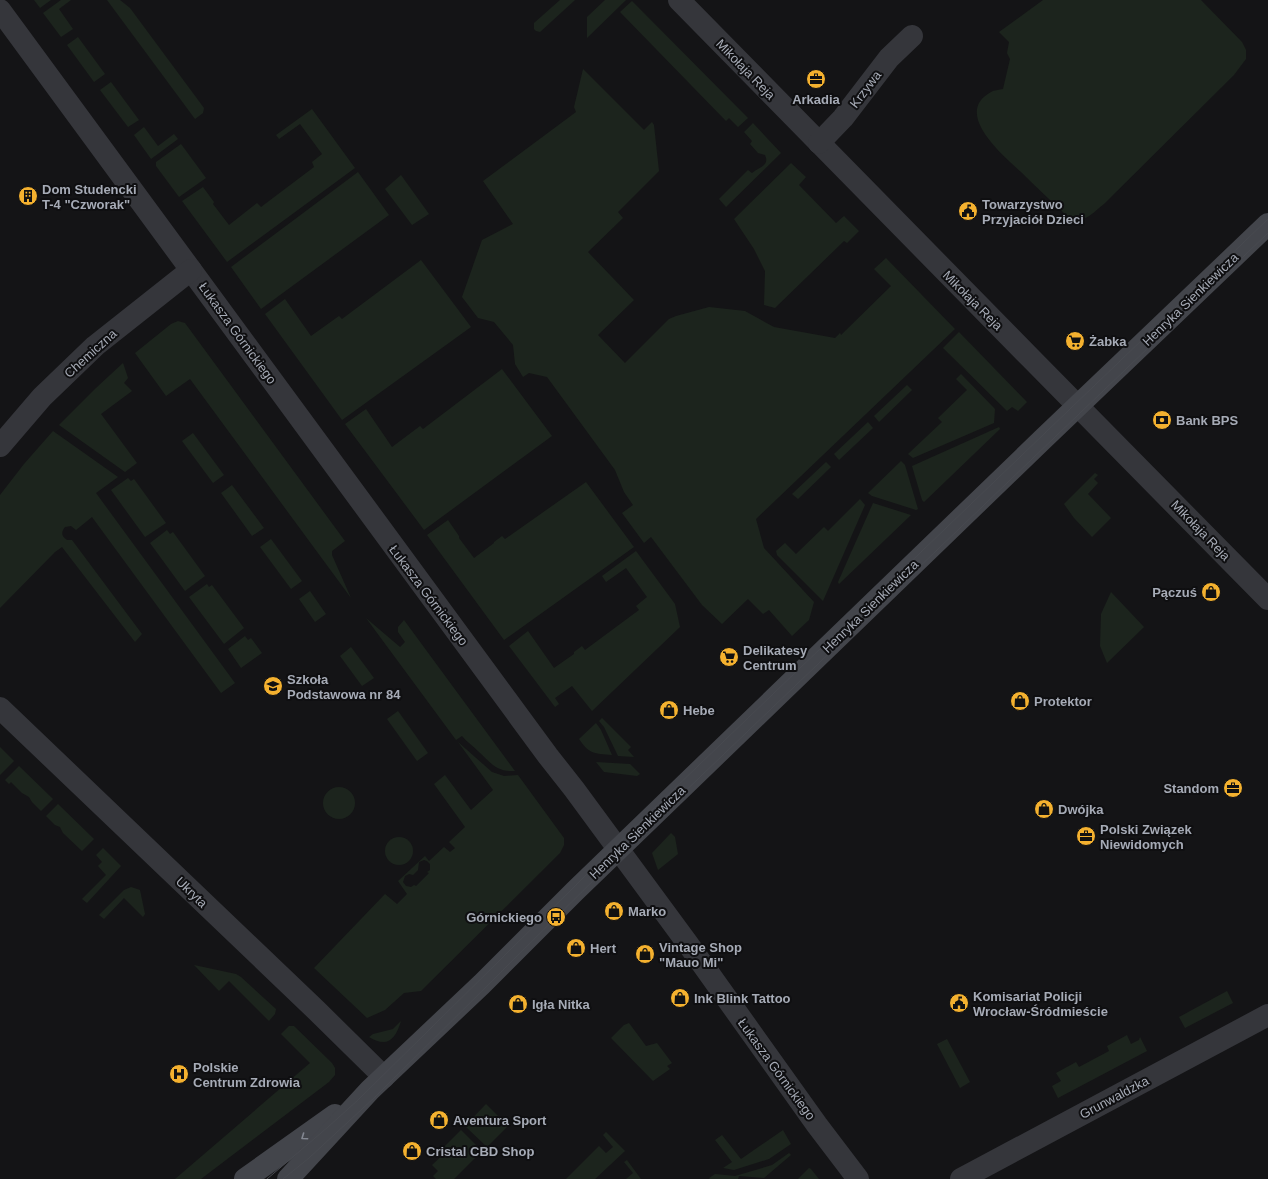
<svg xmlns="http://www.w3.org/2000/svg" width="1268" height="1179" font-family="Arial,sans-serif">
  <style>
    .green { fill: #1c241d; fill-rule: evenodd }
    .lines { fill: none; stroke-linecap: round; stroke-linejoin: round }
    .street { stroke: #35363b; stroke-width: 22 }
    .secondary { stroke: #43454b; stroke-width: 22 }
    .tram { stroke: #484a50; stroke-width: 1 }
    .oneway { stroke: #838791 }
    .labels { text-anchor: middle; stroke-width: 4; stroke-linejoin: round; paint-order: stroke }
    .street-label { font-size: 13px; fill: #a6abb6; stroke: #0f0f11 }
    .poi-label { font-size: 13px; font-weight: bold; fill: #a6abb6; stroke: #0f0f11; text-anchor: start }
  </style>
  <rect width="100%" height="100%" fill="#141416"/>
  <!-- green -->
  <g class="green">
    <path d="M34 0H51L40 8Z"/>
    <path d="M61 0H71L59 9 73 29 61 37 43 13Z"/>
    <path d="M107 0H120L130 8 204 108 203 113 195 119Z"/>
    <path d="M560 0H575L540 32 536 31 534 29V23Z"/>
    <path d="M605 0H626L587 38V17Z"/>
    <path d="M1043 0H1201L1242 42 1246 50V59L1234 75 1104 204C1090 215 1083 226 1065 214 1050 200 1035 186 1021 172 1004 156 952 113 991 92 994 90 999 90 1003 89L1010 59 1007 53 1009 42 999 32Z"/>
    <path d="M632 1 748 118 738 127 729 118 726 121 620 12Z"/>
    <path d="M78 37 105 74 94 82 67 45Z"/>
    <path d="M583 69 644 130 652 122 654 125 659 171 618 212 623 218 588 252 634 300 598 335 625 363 669 319 676 316 709 307 745 311 774 327 835 338 840 333 841 335 891 286 874 269 886 258 955 329 756 519 764 548 814 602 809 620 792 636 769 610 763 614 748 599 722 624 702 605 651 537 644 543 622 513 633 505 624 492 615 470 547 377 529 373 523 377 515 364 513 345 494 322 478 318 462 297 482 240 513 224 483 181 576 112 574 107Z"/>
    <path d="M111 82 139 120 128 127 100 90Z"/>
    <path d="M312 109 355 168 227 262 182 201 203 187 214 202 213 204 229 225 257 203 261 207 314 167 312 162 322 154 300 124 279 139 276 135Z"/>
    <path d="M753 123 781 153 726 207 719 199 748 170 752 173C759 167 770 166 765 155L758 153 750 144 752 141 744 132Z"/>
    <path d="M144 127 158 146 174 134 178 139 151 159 134 135Z"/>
    <path d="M181 144 206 178 179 197 156 166V162Z"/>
    <path d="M791 163 806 177 799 185 836 223 844 216 859 231 847 243 844 241 775 308 764 305 765 271 754 249 734 219Z"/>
    <path d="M358 172 389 215 261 309 231 267Z"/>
    <path d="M401 175 429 214 412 225 385 189Z"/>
    <path d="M421 260 471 327 342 420 265 314 285 299 311 336 339 316 342 319Z"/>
    <path d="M178 321 185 323 345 541 332 551V555L351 598 190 379 166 396 135 353 171 324Z"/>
    <path d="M959 332 1027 402 1018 411 1012 407 1007 411 943 348Z"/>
    <path d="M123 363 128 378 124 383 132 391 101 414 137 463 125 472 59 425 96 388Z"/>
    <path d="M502 369 552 436 424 530 345 424 366 409 392 447 420 426 423 429Z"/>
    <path d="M961 374 995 409 994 423 913 458 908 454 942 422 938 418 967 390 956 379Z"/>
    <path d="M907 385 912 390 879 422 874 416Z"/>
    <path d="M868 422 873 428 839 460 834 454Z"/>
    <path d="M999 427 1000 429 924 502 922 500 912 466Z"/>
    <path d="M53 431 118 477 96 493 235 683 221 693 92 517 76 530 71 526 65 527C61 532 61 536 67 540H72L142 634 135 642 62 547 55 552 0 608V495L24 464Z"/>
    <path d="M193 433 224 475 213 483 182 441Z"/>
    <path d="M901 461 905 465 918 509 916 510 872 496 868 493Z"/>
    <path d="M826 462 831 467 798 499 792 494Z"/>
    <path d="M1095 473 1098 475 1094 479 1098 483 1088 494 1111 518 1092 537 1074 518 1064 504Z"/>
    <path d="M128 478 131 481 134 479 166 523 145 537 111 490Z"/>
    <path d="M586 482 634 547 504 640 427 535 448 520 459 536V538L474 558 494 543V542L502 536 505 539Z"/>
    <path d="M232 485 264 528 252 536 221 493Z"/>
    <path d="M860 499 865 505 823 601 777 555 776 551 785 543 796 554 824 527 828 531Z"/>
    <path d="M873 503 911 515 839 584 838 582Z"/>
    <path d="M167 530 170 534 173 532 205 576 185 591 150 543Z"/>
    <path d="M271 539 302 581 291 589 260 547Z"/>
    <path d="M636 551 675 604 680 627 592 711 572 686 555 698 559 704 555 707 509 646 528 631 554 668 574 654V652L582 646 585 650 639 610 636 606 647 597 626 568 606 582 602 576Z"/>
    <path d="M207 584 209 587 212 585 244 628 224 644 189 597Z"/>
    <path d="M310 591 326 614 315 622 299 599Z"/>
    <path d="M1111 592 1144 627 1107 663 1100 646 1101 614Z"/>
    <path d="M366 618 400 647 405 642 398 632V627L404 620 515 771C496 772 491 763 479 752 473 746 467 742 462 736L456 740Z"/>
    <path d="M245 636 248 640 251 638 262 653 241 668 228 649Z"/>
    <path d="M351 647 374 678 362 686 340 656Z"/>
    <path d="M398 711 428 753 417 761 387 719Z"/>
    <path d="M602 718 631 747 628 750 634 757 618 756 604 727 599 721Z"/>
    <path d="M596 723 601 730 612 755C594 753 590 755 579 739Z"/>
    <path d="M458 742 492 772 504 776 518 775 564 838V845L560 853 421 991 404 993 385 1010 367 1018 314 968 385 894 397 904 407 894 398 881 425 856 429 861 444 847 450 852 455 848 449 842 465 827 434 784 445 775 471 810 493 790ZM424 860 427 861 430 864V870L427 872 429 873 416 886 414 885 411 887 406 886 403 882 405 876 409 874 413 875 418 870 419 862Z"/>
    <path d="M0 747 14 761 0 775Z"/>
    <path d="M596 762 630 764 640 774 637 776 604 772Z"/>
    <path d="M19 766 53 799 41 811 32 802 29 797 22 793 11 782 9 784 5 780Z"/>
    <circle cx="339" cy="803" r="16"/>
    <path d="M58 804 94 839 82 851 63 833 60 827 55 825 46 816Z"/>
    <path d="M671 833 675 837 678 854 658 870 652 853Z"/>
    <circle cx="399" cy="851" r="14"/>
    <path d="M103 848 121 866 87 903 82 899 106 875 98 866 102 862 96 855Z"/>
    <path d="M131 887 140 890 145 914 143 917 124 898 104 919 99 915 124 890Z"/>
    <path d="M194 965 236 974 241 977 276 1009 275 1014 269 1021 229 981 219 991Z"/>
    <path d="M1227 991 1233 1003 1185 1028 1179 1017Z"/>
    <path d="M401 1021C396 1038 388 1049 369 1037L373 1034 393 1029Z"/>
    <path d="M629 1023 646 1046 657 1043 672 1063 667 1066 670 1069 653 1081 611 1038 624 1025Z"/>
    <path d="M289 1026H294L332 1063 335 1068V1075L329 1082 201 1179H175L310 1063 281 1034Z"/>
    <path d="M1127 1035 1131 1044 1139 1040 1140 1037 1147 1051 1058 1098 1052 1086 1061 1081 1056 1073 1076 1062 1079 1067 1109 1051 1107 1046Z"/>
    <path d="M947 1039 970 1082 960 1088 937 1044Z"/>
    <path d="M486 1104 508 1126 487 1147 465 1126Z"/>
    <path d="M461 1130 482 1151 454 1179H436L433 1176 438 1171 432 1165 446 1152 443 1148Z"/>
    <path d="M783 1130 791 1144 769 1159 734 1170 723 1168 732 1162 715 1140 722 1135 741 1159Z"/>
    <path d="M606 1132 625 1151 595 1179H566L599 1146 606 1153 613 1147 603 1135Z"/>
    <path d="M789 1153 791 1155 764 1178 739 1176 738 1179H710L709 1178 715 1174 735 1176 772 1165Z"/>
    <path d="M627 1160 641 1179H626L633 1173 624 1162Z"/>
    <path d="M809 1168 811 1169 819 1179H798Z"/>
  </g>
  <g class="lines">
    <!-- street -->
    <g class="street">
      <path d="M679 0C874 201 1072 399 1268 599"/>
      <path d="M0 10 548 756 574 789 688 944 817 1125 858 1179"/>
      <path d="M819 143 843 118 889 58 912 36"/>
      <path d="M0 446 42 397 95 346 191 270"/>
      <path d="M0 708 316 1010 384 1077"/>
      <path d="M961 1179 1268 1015"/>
    </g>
    <!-- secondary -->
    <g class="secondary">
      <path d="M245 1179 335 1115"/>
      <path d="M288 1179 370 1090 482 984 575 891 1042 440 1268 224"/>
    </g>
    <!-- tram -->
    <g class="tram">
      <path d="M267 1179 328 1127 358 1100 649 813 1268 219"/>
      <path d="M283 1179 309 1158 375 1097 629 845 1268 233"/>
    </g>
  </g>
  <!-- one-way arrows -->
  <defs><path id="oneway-chevron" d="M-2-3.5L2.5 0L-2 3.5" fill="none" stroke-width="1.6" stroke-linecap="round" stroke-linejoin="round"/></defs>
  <use class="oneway" href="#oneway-chevron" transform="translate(304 1137) rotate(145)"/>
  <!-- icons -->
  <defs>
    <symbol id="office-disc" viewBox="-11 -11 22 22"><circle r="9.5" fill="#f4b12f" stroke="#0f0f11"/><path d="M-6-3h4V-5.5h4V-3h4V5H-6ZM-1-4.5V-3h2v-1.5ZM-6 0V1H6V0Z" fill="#111"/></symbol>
    <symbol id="building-disc" viewBox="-11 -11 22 22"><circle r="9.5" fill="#f4b12f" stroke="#0f0f11"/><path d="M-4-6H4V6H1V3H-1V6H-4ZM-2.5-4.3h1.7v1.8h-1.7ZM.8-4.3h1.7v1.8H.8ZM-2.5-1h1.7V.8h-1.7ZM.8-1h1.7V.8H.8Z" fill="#111"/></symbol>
    <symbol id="civic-disc" viewBox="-11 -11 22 22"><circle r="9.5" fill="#f4b12f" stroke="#0f0f11"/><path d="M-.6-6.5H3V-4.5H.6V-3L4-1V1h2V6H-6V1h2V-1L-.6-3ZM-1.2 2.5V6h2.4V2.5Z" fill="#111"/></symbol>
    <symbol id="supermarket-disc" viewBox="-11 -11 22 22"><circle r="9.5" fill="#f4b12f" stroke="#0f0f11"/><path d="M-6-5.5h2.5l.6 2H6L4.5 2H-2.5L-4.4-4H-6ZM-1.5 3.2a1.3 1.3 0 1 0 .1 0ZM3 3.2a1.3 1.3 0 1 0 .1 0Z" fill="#111"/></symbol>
    <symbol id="bank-disc" viewBox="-11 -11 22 22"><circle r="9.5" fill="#f4b12f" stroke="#0f0f11"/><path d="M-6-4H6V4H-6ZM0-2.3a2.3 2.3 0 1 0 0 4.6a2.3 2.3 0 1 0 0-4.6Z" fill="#111"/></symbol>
    <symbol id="shop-disc" viewBox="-11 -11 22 22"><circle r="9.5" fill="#f4b12f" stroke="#0f0f11"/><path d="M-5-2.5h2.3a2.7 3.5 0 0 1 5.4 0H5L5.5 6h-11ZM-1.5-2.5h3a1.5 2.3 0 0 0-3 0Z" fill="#111"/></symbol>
    <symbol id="school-disc" viewBox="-11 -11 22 22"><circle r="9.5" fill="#f4b12f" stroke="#0f0f11"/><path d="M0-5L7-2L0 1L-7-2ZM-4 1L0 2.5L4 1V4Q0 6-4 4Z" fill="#111"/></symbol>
    <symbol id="bus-disc" viewBox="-11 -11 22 22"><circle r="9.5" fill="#f4b12f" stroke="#0f0f11"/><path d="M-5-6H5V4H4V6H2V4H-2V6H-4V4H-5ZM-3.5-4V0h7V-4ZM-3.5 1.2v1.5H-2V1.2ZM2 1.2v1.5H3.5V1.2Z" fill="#111"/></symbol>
    <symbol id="hospital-disc" viewBox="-11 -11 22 22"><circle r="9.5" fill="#f4b12f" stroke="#0f0f11"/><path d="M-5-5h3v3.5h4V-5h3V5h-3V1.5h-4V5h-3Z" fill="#111"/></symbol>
  </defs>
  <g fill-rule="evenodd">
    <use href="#office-disc" x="805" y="68" width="22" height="22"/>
    <use href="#building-disc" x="17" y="185" width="22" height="22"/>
    <use href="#civic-disc" x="957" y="200" width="22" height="22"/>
    <use href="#supermarket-disc" x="1064" y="330" width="22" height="22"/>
    <use href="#bank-disc" x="1151" y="409" width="22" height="22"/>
    <use href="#shop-disc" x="1200" y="581" width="22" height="22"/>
    <use href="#supermarket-disc" x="718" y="646" width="22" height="22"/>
    <use href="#school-disc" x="262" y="675" width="22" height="22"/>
    <use href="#shop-disc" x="1009" y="690" width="22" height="22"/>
    <use href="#shop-disc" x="658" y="699" width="22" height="22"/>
    <use href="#office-disc" x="1222" y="777" width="22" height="22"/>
    <use href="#shop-disc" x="1033" y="798" width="22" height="22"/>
    <use href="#office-disc" x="1075" y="825" width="22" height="22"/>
    <use href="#shop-disc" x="603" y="900" width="22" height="22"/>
    <use href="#bus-disc" x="545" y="906" width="22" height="22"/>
    <use href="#shop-disc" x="565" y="937" width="22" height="22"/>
    <use href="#shop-disc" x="634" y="943" width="22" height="22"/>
    <use href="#shop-disc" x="669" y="987" width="22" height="22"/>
    <use href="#civic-disc" x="948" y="992" width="22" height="22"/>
    <use href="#shop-disc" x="507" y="993" width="22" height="22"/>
    <use href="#hospital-disc" x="168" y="1063" width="22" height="22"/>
    <use href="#shop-disc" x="428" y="1109" width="22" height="22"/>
    <use href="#shop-disc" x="401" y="1140" width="22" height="22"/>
  </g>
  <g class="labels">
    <!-- street labels -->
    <g class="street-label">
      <text transform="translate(746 69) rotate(46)" y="5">Mikołaja Reja</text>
      <text transform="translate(865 89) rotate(-53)" y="5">Krzywa</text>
      <text transform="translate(1190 299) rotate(-44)" y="5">Henryka Sienkiewicza</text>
      <text transform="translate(973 300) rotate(45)" y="5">Mikołaja Reja</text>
      <text transform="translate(238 333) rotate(54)" y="5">Łukasza Górnickiego</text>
      <text transform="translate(90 353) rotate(-42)" y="5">Chemiczna</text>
      <text transform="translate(1201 530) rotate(46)" y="5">Mikołaja Reja</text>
      <text transform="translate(429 595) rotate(53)" y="5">Łukasza Górnickiego</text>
      <text transform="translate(870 606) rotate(-44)" y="5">Henryka Sienkiewicza</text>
      <text transform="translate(637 832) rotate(-44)" y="5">Henryka Sienkiewicza</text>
      <text transform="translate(192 892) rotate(44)" y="5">Ukryta</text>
      <text transform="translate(777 1069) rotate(54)" y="5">Łukasza Górnickiego</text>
      <text transform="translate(1114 1097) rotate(-28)" y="5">Grunwaldzka</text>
    </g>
    <!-- poi labels -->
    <g class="poi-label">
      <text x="816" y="104" text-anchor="middle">Arkadia</text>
      <text x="42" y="194">Dom Studencki<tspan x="42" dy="15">T-4 "Czworak"</tspan></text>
      <text x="982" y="209">Towarzystwo<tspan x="982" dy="15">Przyjaciół Dzieci</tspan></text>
      <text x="1089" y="346">Żabka</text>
      <text x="1176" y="425">Bank BPS</text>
      <text x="1197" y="597" text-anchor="end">Pączuś</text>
      <text x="743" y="655">Delikatesy<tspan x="743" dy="15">Centrum</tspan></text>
      <text x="287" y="684">Szkoła<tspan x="287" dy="15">Podstawowa nr 84</tspan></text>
      <text x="1034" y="706">Protektor</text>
      <text x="683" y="715">Hebe</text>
      <text x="1219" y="793" text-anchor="end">Standom</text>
      <text x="1058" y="814">Dwójka</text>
      <text x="1100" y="834">Polski Związek<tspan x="1100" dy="15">Niewidomych</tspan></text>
      <text x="628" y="916">Marko</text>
      <text x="542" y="922" text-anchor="end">Górnickiego</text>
      <text x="659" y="952">Vintage Shop<tspan x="659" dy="15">"Mauo Mi"</tspan></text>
      <text x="590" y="953">Hert</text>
      <text x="973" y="1001">Komisariat Policji<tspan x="973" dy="15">Wrocław-Śródmieście</tspan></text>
      <text x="694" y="1003">Ink Blink Tattoo</text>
      <text x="532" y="1009">Igła Nitka</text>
      <text x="193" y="1072">Polskie<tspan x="193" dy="15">Centrum Zdrowia</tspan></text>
      <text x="453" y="1125">Aventura Sport</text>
      <text x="426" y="1156">Cristal CBD Shop</text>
    </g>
  </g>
</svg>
